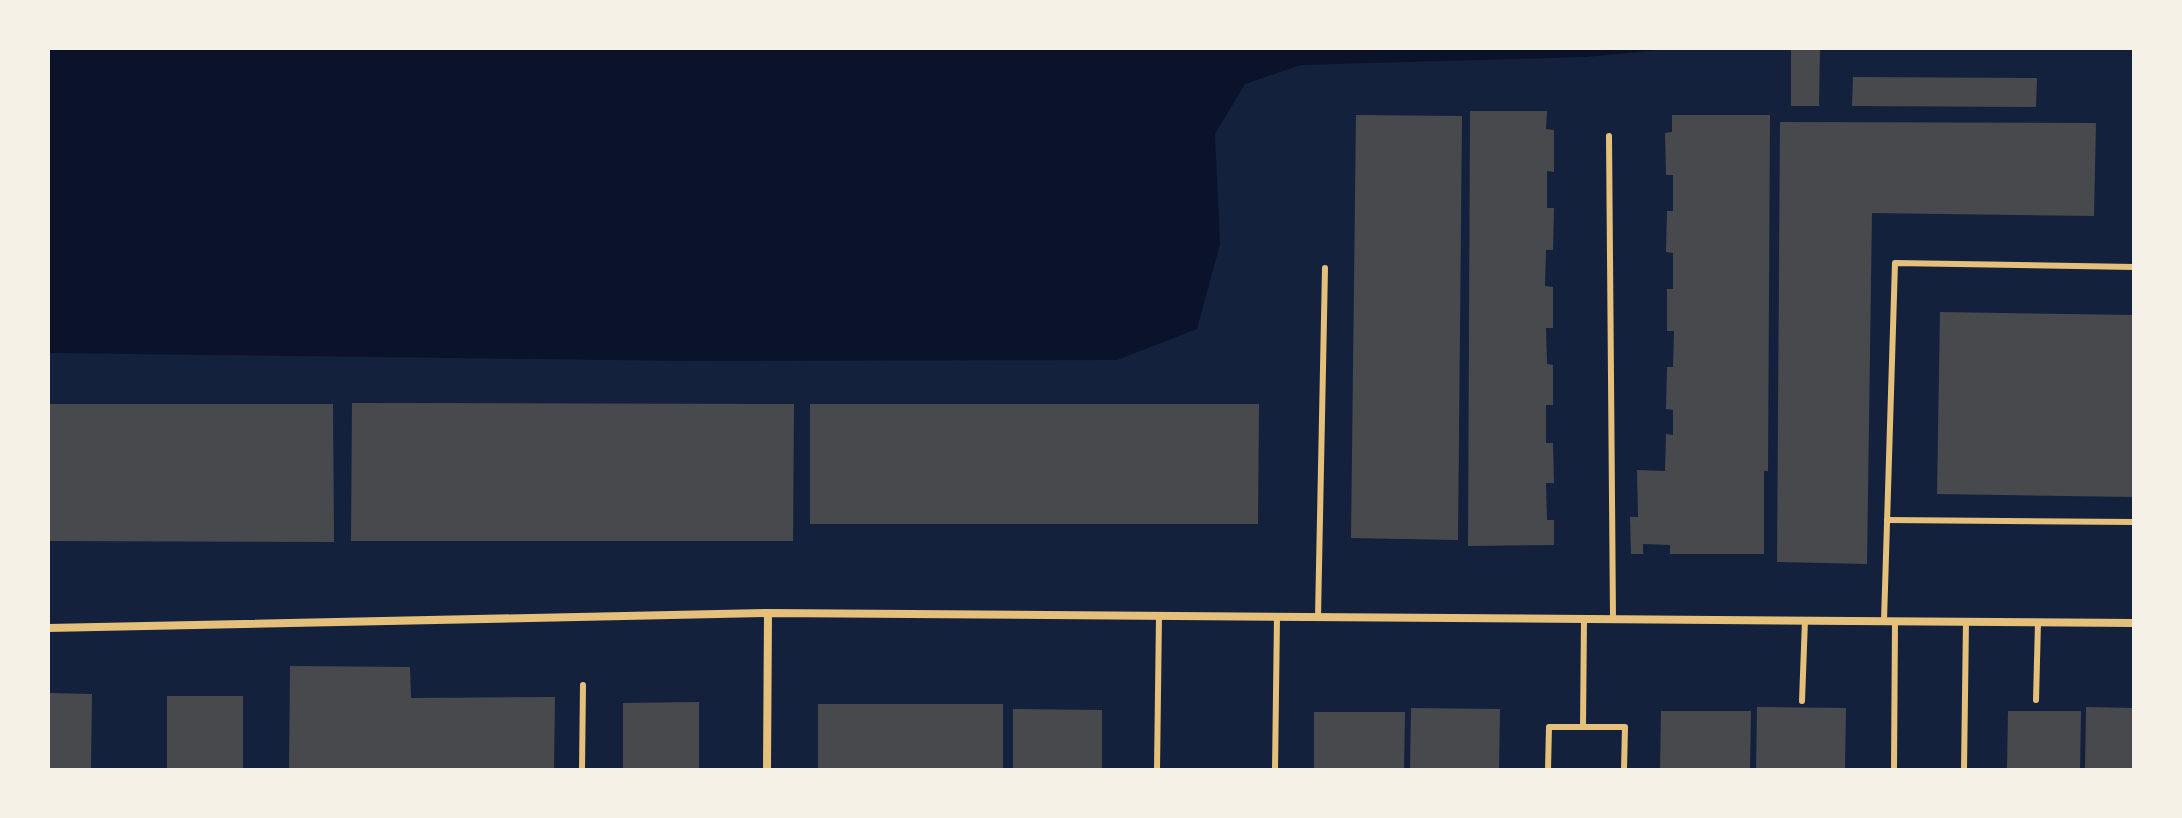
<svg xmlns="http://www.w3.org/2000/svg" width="2182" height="818" font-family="'PT Serif',serif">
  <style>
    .water { fill: #0b132b }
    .building { fill: #48494c }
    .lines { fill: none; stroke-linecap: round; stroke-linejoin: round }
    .service { stroke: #e5c07b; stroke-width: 6 }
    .minor { stroke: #e5c07b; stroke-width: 8 }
  </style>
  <rect width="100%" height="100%" fill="#14213d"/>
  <!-- water -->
  <path class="water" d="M48 48H1680L1586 57 1301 65 1245 84 1215 134 1220 244 1197 329 1117 360 690 361 48 353Z"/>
  <!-- building -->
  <g class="building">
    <path d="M1791 48H1820L1819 106H1791Z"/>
    <path d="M1853 77 2037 78 2036 107 1852 106Z"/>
    <path d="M1470 111H1547L1546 129 1554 130V172L1547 171V208H1554L1553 250H1546L1545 286 1553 287V328H1546L1547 364 1553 365V405H1546V443H1553L1554 483H1546L1547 520H1554V545L1468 546Z"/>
    <path d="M1356 115 1462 116 1458 540 1351 538Z"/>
    <path d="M1672 115H1770L1768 471H1764V554H1670V545L1643 544V554H1631L1630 517H1638L1637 470 1665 471 1666 434 1673 435V410L1666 409 1667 367H1673L1674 331H1667V289H1673V253L1666 252 1667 211H1673V175H1666L1665 133 1672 132Z"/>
    <path d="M1780 122 2096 123 2094 216 1872 213 1867 564 1777 562Z"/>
    <path d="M1940 312 2134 315V497L1937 494Z"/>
    <path d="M352 403 794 404 793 541H351Z"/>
    <path d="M48 404H333L334 542 48 541Z"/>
    <path d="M810 404H1259L1258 524H810Z"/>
    <path d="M290 666 410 667 411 698 555 697 554 770H289Z"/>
    <path d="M48 693 92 694 91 770H48Z"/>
    <rect x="167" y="696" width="76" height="74"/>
    <path d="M699 702V770H623V703Z"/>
    <rect x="818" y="704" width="185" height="66"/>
    <path d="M1757 707 1846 708 1845 770H1756Z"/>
    <path d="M2086 707 2134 708V770H2085Z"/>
    <path d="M1411 708 1500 709 1499 770H1410Z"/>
    <path d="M1013 709 1102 710V770H1013Z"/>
    <path d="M1661 711H1751L1750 770H1660Z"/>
    <path d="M2008 711H2081L2080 770H2007Z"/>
    <path d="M1314 712H1405L1404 770H1314Z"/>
  </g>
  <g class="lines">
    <!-- service -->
    <g class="service">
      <path d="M1609 136 1613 619"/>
      <path d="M1887 520 2134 522"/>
      <path d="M1318 617 1325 268"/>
      <path d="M1884 621 1895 263 2134 267"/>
      <path d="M2036 700 2038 622"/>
      <path d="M1802 701 1805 620"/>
      <path d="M1583 727 1584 618"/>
      <path d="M582 770 583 685"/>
      <path d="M1157 770 1159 616"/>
      <path d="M1275 770 1277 617"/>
      <path d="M1548 770 1549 727H1625L1624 770"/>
      <path d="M1894 770 1895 621"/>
      <path d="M1964 770 1966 621"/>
    </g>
    <!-- minor -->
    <g class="minor">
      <path d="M48 628 768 613 2134 623"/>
      <path d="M767 770 768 613"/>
    </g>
  </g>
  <!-- border -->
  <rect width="2182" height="818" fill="none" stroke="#f6f1e7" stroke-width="100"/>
</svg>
